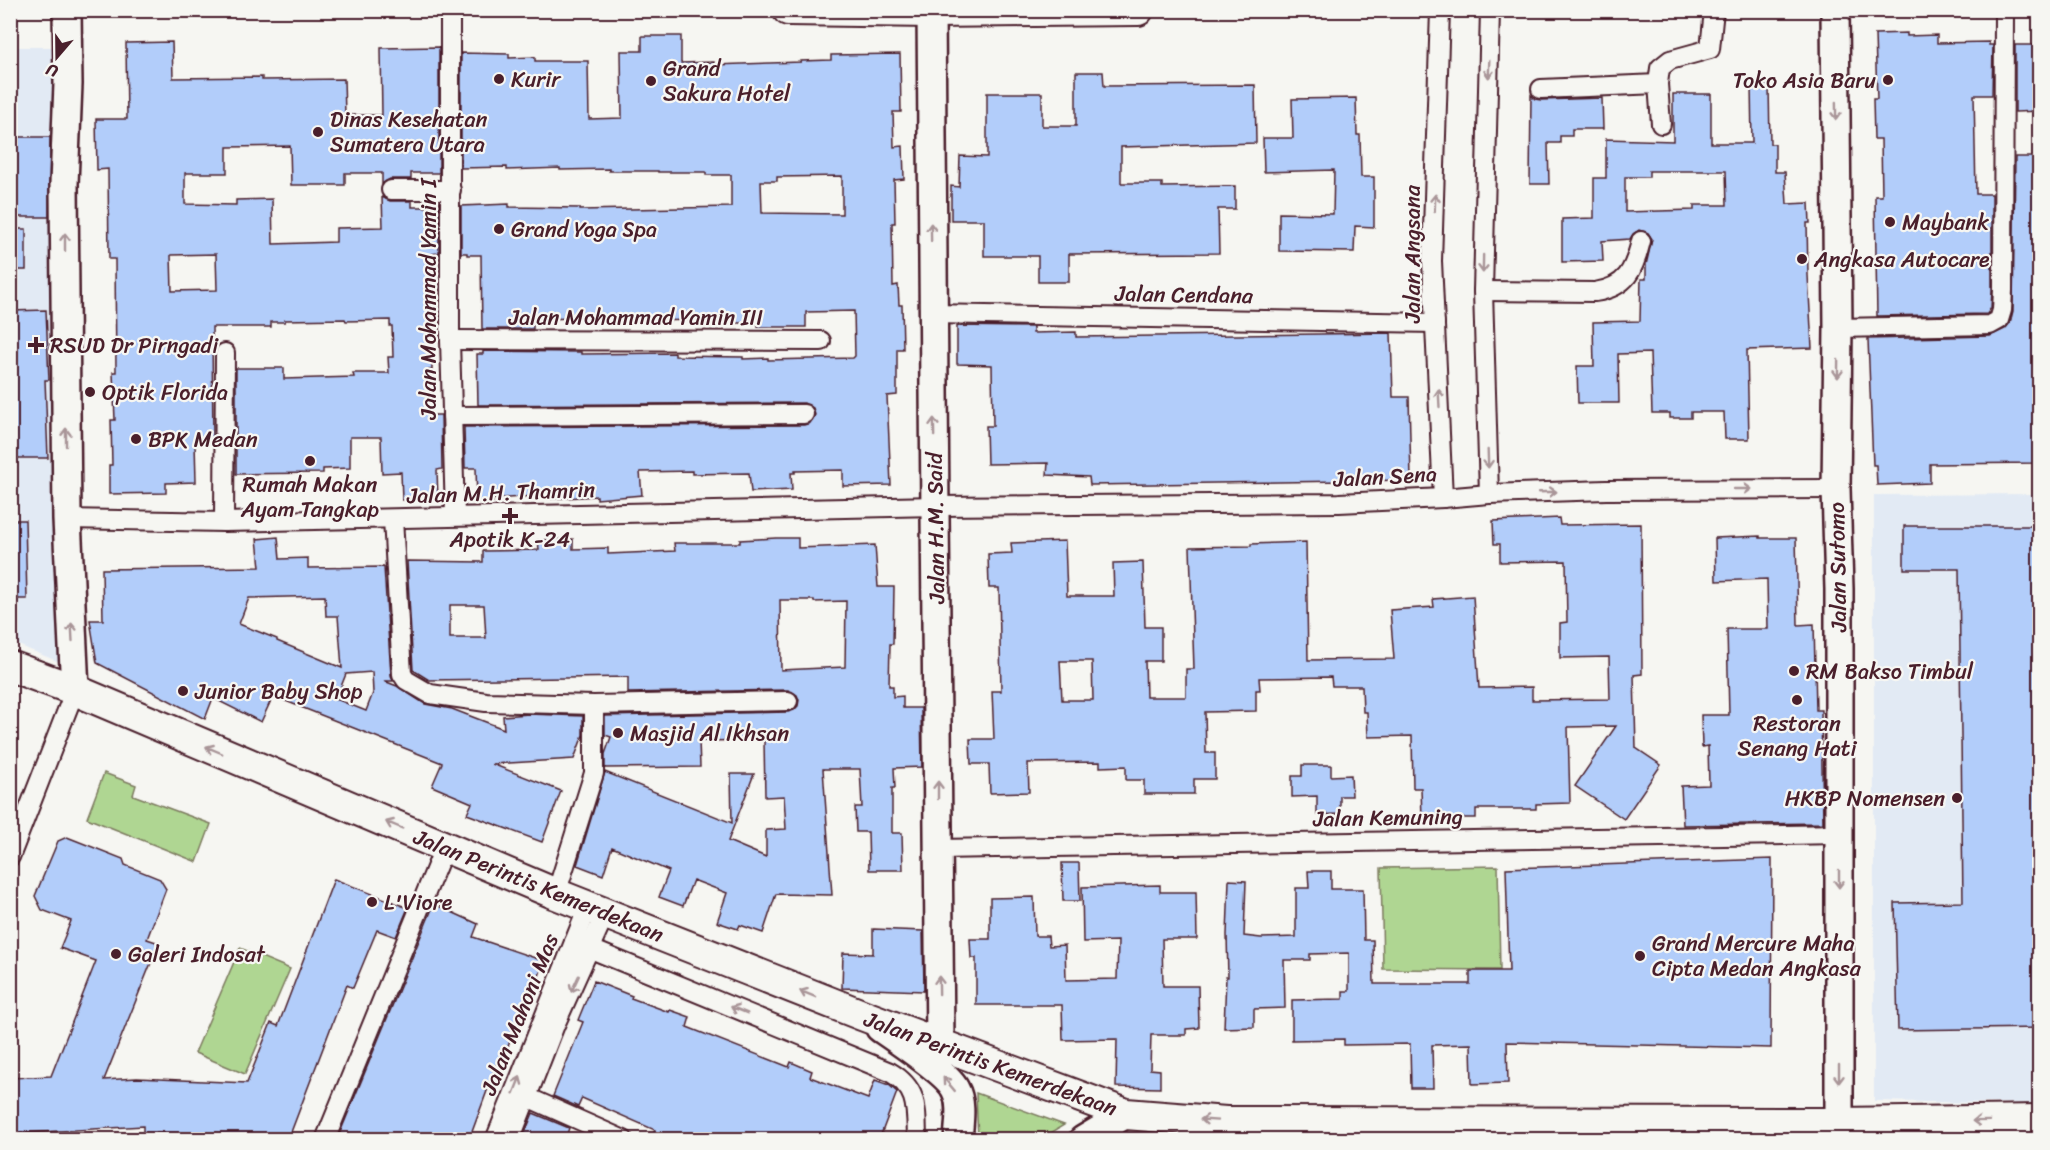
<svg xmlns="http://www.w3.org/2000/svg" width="2050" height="1150" font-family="Sriracha,sans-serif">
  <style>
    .built { fill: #e2eaf4 }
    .green { fill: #afd692; stroke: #7c7a5e; stroke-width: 1.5 }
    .building { fill: #b2cdfa; stroke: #4a1f2b; stroke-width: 1.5; fill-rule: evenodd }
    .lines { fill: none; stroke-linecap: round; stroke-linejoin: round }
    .street-casing { stroke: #4a1f2b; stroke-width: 22 }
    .secondary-casing { stroke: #4a1f2b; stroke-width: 32 }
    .primary-casing { stroke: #4a1f2b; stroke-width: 34 }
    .street { stroke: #f6f6f2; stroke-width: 18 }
    .secondary { stroke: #f6f6f2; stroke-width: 27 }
    .primary { stroke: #f6f6f2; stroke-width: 30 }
    .oneway { stroke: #a99598 }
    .poi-dot { fill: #4a1f2b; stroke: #f6f6f2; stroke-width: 2 }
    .labels { text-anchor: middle; stroke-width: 4.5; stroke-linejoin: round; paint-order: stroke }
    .poi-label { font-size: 22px; fill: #4a1f2b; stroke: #f6f6f2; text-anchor: start }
    .street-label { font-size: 22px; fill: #4a1f2b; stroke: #f6f6f2 }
  </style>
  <rect width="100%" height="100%" fill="#f6f6f2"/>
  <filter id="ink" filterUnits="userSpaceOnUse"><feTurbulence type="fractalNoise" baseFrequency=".0167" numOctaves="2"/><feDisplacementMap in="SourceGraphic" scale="12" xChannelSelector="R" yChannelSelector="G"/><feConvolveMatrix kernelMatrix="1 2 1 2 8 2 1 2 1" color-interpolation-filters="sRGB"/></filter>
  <g filter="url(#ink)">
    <!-- built -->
    <g class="built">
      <path d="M10 47H59L64 664 11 642Z"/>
      <path d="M2039 494V1104L1874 1101V495Z"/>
    </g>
    <!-- green -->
    <g class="green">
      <path d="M104 773 136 785 133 795 211 824 197 862 87 818Z"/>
      <path d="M1498 866 1500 970 1383 969 1381 868Z"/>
      <path d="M240 948 290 969 245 1074 195 1053Z"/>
      <path d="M976 1093 1064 1125 1041 1139H978Z"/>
    </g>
    <!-- building -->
    <g class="building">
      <path d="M1907 33V36L1937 35V43L1989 42V45H1993L1992 95H1974L1976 194H1992V290L1991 308 1987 314 1877 316 1875 196H1882L1881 139H1874L1873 99H1877L1875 34Z"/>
      <path d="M642 36H681V63L714 62V65L801 62V61L831 60V55L900 54 901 112H893L894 147 903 146 904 179 894 180 895 223H892L893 286 898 285 899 305H902L903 349H897V395L887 396 891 485 843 486V470L795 471V473H791L792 490 751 492 749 473 692 474V471L640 472 642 495 597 499V496L549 499V495L493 499V502H477L476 468H465L464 427 804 425 810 423 815 415 813 408 804 403 478 405 477 354H483V351L581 352V354L675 353V356L743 357V359L768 358V360L853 358 855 356 854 311 806 312V327H758V323H734V321H709V320L635 321H612V318H585L533 319V329H482L481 255H467V253H461V206L509 204V207L580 208V210L731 207V175H706V172H658V171H609V169L560 170V168L507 170V167L461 168V53L509 54V58L535 57V61H588L589 119 622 118 621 51H642ZM842 176V214L762 213 761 181H777V177Z"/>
      <path d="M172 42 173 78 262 77V80L344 79 345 115H382L381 48 439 47V173H411V179H390L382 184V173H345V185H291L290 146 227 147V173H185V204L236 205V200L272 199 273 244 336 242V228L383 227 382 197 390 201H412V207H439V253L432 254 433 326H431L432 370H428L429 415H441L442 469 437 470 438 499 402 500 401 472 382 473 381 437H350V468L323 469V473L236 474V368H284V379L354 377 353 373H389L388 357H393L392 326H390V320L346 321 345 319 285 320V322H271V327H212L213 442 195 443 196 482 166 483V493L109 494V465H112L111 420H115L113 372H116L115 259H109L108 169 97 170 96 119H127L126 43ZM216 254 217 290 172 291 171 255Z"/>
      <path d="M2015 45H2040V111L2015 112Z"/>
      <path d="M1076 72H1103L1104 86 1255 85 1256 143 1121 147V183H1162V187L1235 186V209H1218L1219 253 1069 254V282H1038V256H984V220H951V186L959 187 960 156 987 157V93H1042V126H1076Z"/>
      <path d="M1751 85H1769L1770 144H1775V172H1785L1787 204 1809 203 1810 223H1807L1808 275 1812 348 1747 350 1749 439H1725L1724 412H1691V418H1670V413H1652L1650 353 1618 354 1619 403H1578L1577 366H1594L1593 322 1640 321 1641 279H1646V265L1652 239 1648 233 1639 230 1633 234 1630 239 1602 241 1603 261 1562 262V219L1594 218V178H1606V139L1673 141V94H1711V143H1752ZM1649 171H1726L1727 205H1694V210L1625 212V177H1649Z"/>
      <path d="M1531 95 1535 99 1541 100 1602 98 1603 129H1572V136H1560V143H1548L1549 184H1530Z"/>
      <path d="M1356 98 1357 135H1360L1361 177H1374V227L1355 226 1354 252 1279 251V213L1333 214 1334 170 1264 172 1263 138H1293L1292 99Z"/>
      <path d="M10 137H50L49 217H11Z"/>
      <path d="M2015 157H2040V463L1930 464V483L1877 485 1876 465H1873L1868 339 1990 336 2005 329 2010 323 2013 311Z"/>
      <rect x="10" y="229" width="16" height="41"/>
      <path d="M46 310 49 380H45L48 458H10V311Z"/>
      <path d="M957 326 1033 327V333L1076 332V337L1391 333 1393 397H1409L1411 480 1090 485 1089 477 1047 475 1048 463 987 464 986 426H993L992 365 957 364Z"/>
      <path d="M1559 518 1560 525 1641 524 1642 674 1634 675 1636 748 1661 765 1624 819 1575 786 1616 726 1568 727 1570 803 1536 804V809H1476V818H1422L1421 788H1413L1412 736 1368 737 1367 712H1363L1362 686H1332L1331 677 1259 678 1260 690H1256V711L1205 712 1206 753H1215V779H1194V794H1144V780H1126V766L1100 767V762L1028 763 1029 792 990 793 989 764H971L970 739H994L992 691H1001L999 588H989L988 554 1012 553 1011 543 1065 541 1067 596H1114L1113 563 1143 562 1145 627H1161V661H1145L1146 697H1186V669H1194L1190 547 1251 546V544L1306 542 1308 660 1394 659 1390 610 1434 607 1433 599 1473 596 1479 688 1532 687V700L1610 699 1609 657 1560 658V623L1567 622 1566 561 1500 562V544H1494L1493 521ZM1060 661H1092L1093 700H1062Z"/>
      <path d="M10 520H25L27 599H10Z"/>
      <path d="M1904 526H2040V1028L1898 1030 1895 903 1963 902 1959 569H1904Z"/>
      <path d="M1760 536V538H1796L1798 625 1814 624 1816 710H1821L1823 823 1683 825 1681 786 1709 785 1708 746 1702 747 1701 715H1729L1727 629H1768L1767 579 1716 581 1715 538Z"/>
      <path d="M278 537 280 559 308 558V568L384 567 391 675 393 681H384L397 686 425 704 452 709 504 729 503 716 529 714 583 716V735L574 759 492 764 561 791 542 842 467 814 472 803 432 786 442 763 273 696 261 722 213 698 205 719 97 663 90 620H103L102 569 260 567 257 539ZM325 596 326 616H338L342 668 277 641V639L239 624 249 598ZM372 672 373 693 366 711 336 699 346 674Z"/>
      <path d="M776 538H798V548L875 545 878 587H894L893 644H890L889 686H893V697L903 696V708H921L922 767 894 768 895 788H892V833H902L903 870H869L868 832H856L855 807H862L860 769H823L832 895 776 894 763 933 740 925 738 929 717 922 727 893 693 880 683 906 659 897 669 871 612 847 603 875 577 865 605 772 732 823 731 774H754L728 841 766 857V830L786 829 784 796 765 797 764 740 699 741 700 767 605 768V754L611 737 605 735V716L788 712 794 710 798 706 799 700 797 695 788 690 628 693V677L429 680 413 670 407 561 483 562V551L539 550 538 540 573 539V549L608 548V554L675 551 674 543H740V540ZM780 600H814V602L846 601 845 667 781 670ZM450 605H484L486 638H450Z"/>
      <path d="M1302 765H1331V776L1351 775 1352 796H1340V814L1317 815V796L1292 797V776H1302Z"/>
      <path d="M67 837 123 859 125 865 160 879 166 889 147 939 159 943 104 1080 137 1078 247 1083 271 1023 278 1026 334 879 408 908 396 937 377 930 353 988 347 985 288 1140H226L228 1134 143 1133V1126L10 1134V1078L51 1076 96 961 60 948 71 921 42 910 35 896 58 841Z"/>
      <path d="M1772 859 1771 1048 1507 1042 1508 1083 1472 1084 1471 1044 1432 1045 1433 1088H1411L1410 1044 1344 1045V1039L1292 1040V1000L1343 999V991H1349V953L1310 954V960H1284L1285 1008 1254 1009V1027L1224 1028 1226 977H1228L1227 935 1229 880 1246 881 1244 936 1261 938 1296 937V888H1309L1308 871H1331V889H1363L1364 940H1373L1374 984H1470V971H1509L1506 868Z"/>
      <path d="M1062 863H1079L1080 901H1063Z"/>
      <path d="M1160 885V892H1196L1197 939H1162L1163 986H1198L1199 1028 1186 1029V1035H1151L1150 1069 1160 1070V1088L1116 1087 1117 1039 1063 1040 1062 1005H976V958H971L970 939H990V898L1034 897 1035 936H1048L1049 946 1065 945 1066 980 1117 979 1118 941 1083 942 1082 887Z"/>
      <path d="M434 904 478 924 473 937 544 961 532 997 527 995 506 1052 502 1050 469 1140H337Z"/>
      <path d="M873 929 923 931 924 991 842 988 843 953 873 954Z"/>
      <path d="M594 981 632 996 631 998 669 1012 670 1010 690 1017 687 1027 789 1067 791 1062 812 1071 810 1077 868 1099 875 1080 889 1085 897 1092 879 1140H666L653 1134 655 1130 582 1098 578 1107 553 1096 583 1022 578 1020Z"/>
      <path d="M533 1113 569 1128 565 1140H522Z"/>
    </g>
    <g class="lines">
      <defs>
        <g id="street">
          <path d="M450 10V340L455 516"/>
          <path d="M1440 10 1432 261 1443 498"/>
          <path d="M1541 89 1658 84"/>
          <path d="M1661 124 1658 84 1660 68 1670 60 1710 49 1714 10"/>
          <path d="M391 190H451"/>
          <path d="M1483 291 1595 292C1627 287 1634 270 1641 241"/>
          <path d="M932 314 1435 323"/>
          <path d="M1838 328 1990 325 1999 320 2002 310 2003 290 2004 10"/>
          <path d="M450 340 821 341"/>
          <path d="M452 416 804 414"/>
          <path d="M1489 494 1483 291 1490 10"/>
          <path d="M67 519 224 522 936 506 1339 503 1443 498 1489 494 1606 490 1836 489"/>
          <path d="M393 519 402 674 406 680 430 694 486 702 594 705 788 701"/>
          <path d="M224 522 225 353"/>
          <path d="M938 849 1840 834"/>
          <path d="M10 857 75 690"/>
          <path d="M556 894 594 773V705"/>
          <path d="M574 942 890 1072C919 1089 916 1109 917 1140"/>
          <path d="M527 1097 624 1140"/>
          <path d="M325 1140 445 846"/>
          <path d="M495 1140 588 907"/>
          <path d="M510 1140 555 1025 605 914"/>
        </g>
        <g id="secondary">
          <path d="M67 10 68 84 64 184 67 519 75 690"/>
          <path d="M931 10C933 355 937 699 940 1044"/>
          <path d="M1835 10 1838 328 1836 489 1839 589V1123L1837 1140"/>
          <path d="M880 1028C896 1039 947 1073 955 1089 963 1103 959 1124 958 1140"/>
          <path d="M1083 1140 1126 1114"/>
        </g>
        <g id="primary">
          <path d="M788 10 931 12 1138 10"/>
          <path d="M10 666 75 690 556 894 862 1015 1126 1114 1226 1122H1264L1839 1123 2040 1120"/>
        </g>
      </defs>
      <!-- street casing -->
      <use href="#street" class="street-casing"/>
      <!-- secondary casing -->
      <use href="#secondary" class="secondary-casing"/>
      <!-- primary casing -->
      <use href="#primary" class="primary-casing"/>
      <!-- street -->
      <use href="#street" class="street"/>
      <!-- secondary -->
      <use href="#secondary" class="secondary"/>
      <!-- primary -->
      <use href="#primary" class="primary"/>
    </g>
    <!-- one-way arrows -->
    <defs><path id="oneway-shaft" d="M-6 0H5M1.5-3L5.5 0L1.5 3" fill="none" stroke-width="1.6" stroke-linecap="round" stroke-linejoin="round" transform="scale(1.5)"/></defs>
    <g class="oneway">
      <use href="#oneway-shaft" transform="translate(1489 69) rotate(92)"/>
      <use href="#oneway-shaft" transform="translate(1836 111) rotate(89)"/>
      <use href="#oneway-shaft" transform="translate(1435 203) rotate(-88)"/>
      <use href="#oneway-shaft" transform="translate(931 232) rotate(-91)"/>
      <use href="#oneway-shaft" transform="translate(65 242) rotate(-90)"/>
      <use href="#oneway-shaft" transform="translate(1483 264) rotate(91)"/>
      <use href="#oneway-shaft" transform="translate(1838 369) rotate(91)"/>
      <use href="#oneway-shaft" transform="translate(1439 398) rotate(-93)"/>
      <use href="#oneway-shaft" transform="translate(934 427) rotate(-91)"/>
      <use href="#oneway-shaft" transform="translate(66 437) rotate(-90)"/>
      <use href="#oneway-shaft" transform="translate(1488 459) rotate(88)"/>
      <use href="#oneway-shaft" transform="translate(1743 489)"/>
      <use href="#oneway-shaft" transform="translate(1548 492) rotate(-2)"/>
      <use href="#oneway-shaft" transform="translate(72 632) rotate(-93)"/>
      <use href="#oneway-shaft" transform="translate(214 750) rotate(-157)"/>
      <use href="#oneway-shaft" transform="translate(938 790) rotate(-90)"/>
      <use href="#oneway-shaft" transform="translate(394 825) rotate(-157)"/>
      <use href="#oneway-shaft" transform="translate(1839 879) rotate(90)"/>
      <use href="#oneway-shaft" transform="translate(575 984) rotate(115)"/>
      <use href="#oneway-shaft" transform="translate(939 985) rotate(-91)"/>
      <use href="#oneway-shaft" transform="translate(808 994) rotate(-158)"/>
      <use href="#oneway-shaft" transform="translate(739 1010) rotate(-158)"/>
      <use href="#oneway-shaft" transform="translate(1839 1074) rotate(90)"/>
      <use href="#oneway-shaft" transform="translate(949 1084) rotate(-130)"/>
      <use href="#oneway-shaft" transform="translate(517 1085) rotate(-68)"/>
      <use href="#oneway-shaft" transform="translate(1209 1120) rotate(-176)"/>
      <use href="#oneway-shaft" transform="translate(1981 1121) rotate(179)"/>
    </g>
  </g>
  <!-- markers -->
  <g class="poi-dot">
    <circle cx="499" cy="79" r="6"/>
    <circle cx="1888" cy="80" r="6"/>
    <circle cx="651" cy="81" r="6"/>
    <circle cx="318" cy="132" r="6"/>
    <circle cx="1890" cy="222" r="6"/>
    <circle cx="499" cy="229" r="6"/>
    <circle cx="1802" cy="259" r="6"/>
    <path d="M33 336h6v6h6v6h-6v6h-6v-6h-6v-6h6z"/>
    <circle cx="90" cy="392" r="6"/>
    <circle cx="136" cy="439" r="6"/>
    <circle cx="310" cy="461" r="6"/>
    <path d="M507 507h6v6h6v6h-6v6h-6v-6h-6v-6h6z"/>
    <circle cx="1794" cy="671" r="6"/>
    <circle cx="183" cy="691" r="6"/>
    <circle cx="1797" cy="700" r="6"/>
    <circle cx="618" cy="733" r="6"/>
    <circle cx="1957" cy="798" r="6"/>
    <circle cx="372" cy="902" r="6"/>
    <circle cx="116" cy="954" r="6"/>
    <circle cx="1640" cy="956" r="6"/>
  </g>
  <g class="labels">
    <!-- poi labels -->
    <g class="poi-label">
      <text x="663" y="76">Grand<tspan x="663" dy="25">Sakura Hotel</tspan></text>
      <text x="511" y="87">Kurir</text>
      <text x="1876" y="88" text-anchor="end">Toko Asia Baru</text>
      <text x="330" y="127">Dinas Kesehatan<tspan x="330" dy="25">Sumatera Utara</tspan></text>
      <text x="1902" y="230">Maybank</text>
      <text x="511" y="237">Grand Yoga Spa</text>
      <text x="1814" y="267">Angkasa Autocare</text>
      <text x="50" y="353">RSUD Dr Pirngadi</text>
      <text x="102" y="400">Optik Florida</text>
      <text x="148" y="447">BPK Medan</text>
      <text x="310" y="492" text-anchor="middle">Rumah Makan<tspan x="310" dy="25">Ayam Tangkap</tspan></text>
      <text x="510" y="547" text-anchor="middle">Apotik K-24</text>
      <text x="1806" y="679">RM Bakso Timbul</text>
      <text x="195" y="699">Junior Baby Shop</text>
      <text x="1797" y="731" text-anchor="middle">Restoran<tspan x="1797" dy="25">Senang Hati</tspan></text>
      <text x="630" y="741">Masjid Al Ikhsan</text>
      <text x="1945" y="806" text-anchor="end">HKBP Nomensen</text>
      <text x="384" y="910">L'Viore</text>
      <text x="1652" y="951">Grand Mercure Maha<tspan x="1652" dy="25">Cipta Medan Angkasa</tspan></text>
      <text x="128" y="962">Galeri Indosat</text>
    </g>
    <!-- street labels -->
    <g class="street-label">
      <text transform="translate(1412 254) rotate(-90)" y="8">Jalan Angsana</text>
      <text transform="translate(1184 294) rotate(1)" y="8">Jalan Cendana</text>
      <text transform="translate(428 299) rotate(-90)" y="8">Jalan Mohammad Yamin I</text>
      <text x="636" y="325">Jalan Mohammad Yamin III</text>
      <text transform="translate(1385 476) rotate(-3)" y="8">Jalan Sena</text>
      <text transform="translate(501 492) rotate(-2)" y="8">Jalan M.H. Thamrin</text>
      <text transform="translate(935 528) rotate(-91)" y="8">Jalan H.M. Said</text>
      <text transform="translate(1837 567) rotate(-91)" y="8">Jalan Sutomo</text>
      <text transform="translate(1388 817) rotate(-1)" y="8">Jalan Kemuning</text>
      <text transform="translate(539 885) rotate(22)" y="8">Jalan Perintis Kemerdekaan</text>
      <text transform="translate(519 1014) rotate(-68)" y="8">Jalan Mahoni Mas</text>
      <text transform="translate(991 1063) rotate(20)" y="8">Jalan Perintis Kemerdekaan</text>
    </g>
  </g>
  <!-- margin -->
  <rect width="2050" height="1150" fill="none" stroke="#f6f6f2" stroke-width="36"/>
  <rect x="18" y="18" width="2014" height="1114" fill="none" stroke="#4a1f2b" stroke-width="2" filter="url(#ink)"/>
  <!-- north arrow -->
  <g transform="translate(57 57) rotate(200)" stroke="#f6f6f2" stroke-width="4.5" paint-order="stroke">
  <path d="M0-4.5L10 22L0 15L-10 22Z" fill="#4a1f2b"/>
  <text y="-9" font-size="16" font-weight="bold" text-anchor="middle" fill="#4a1f2b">U</text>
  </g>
</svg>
